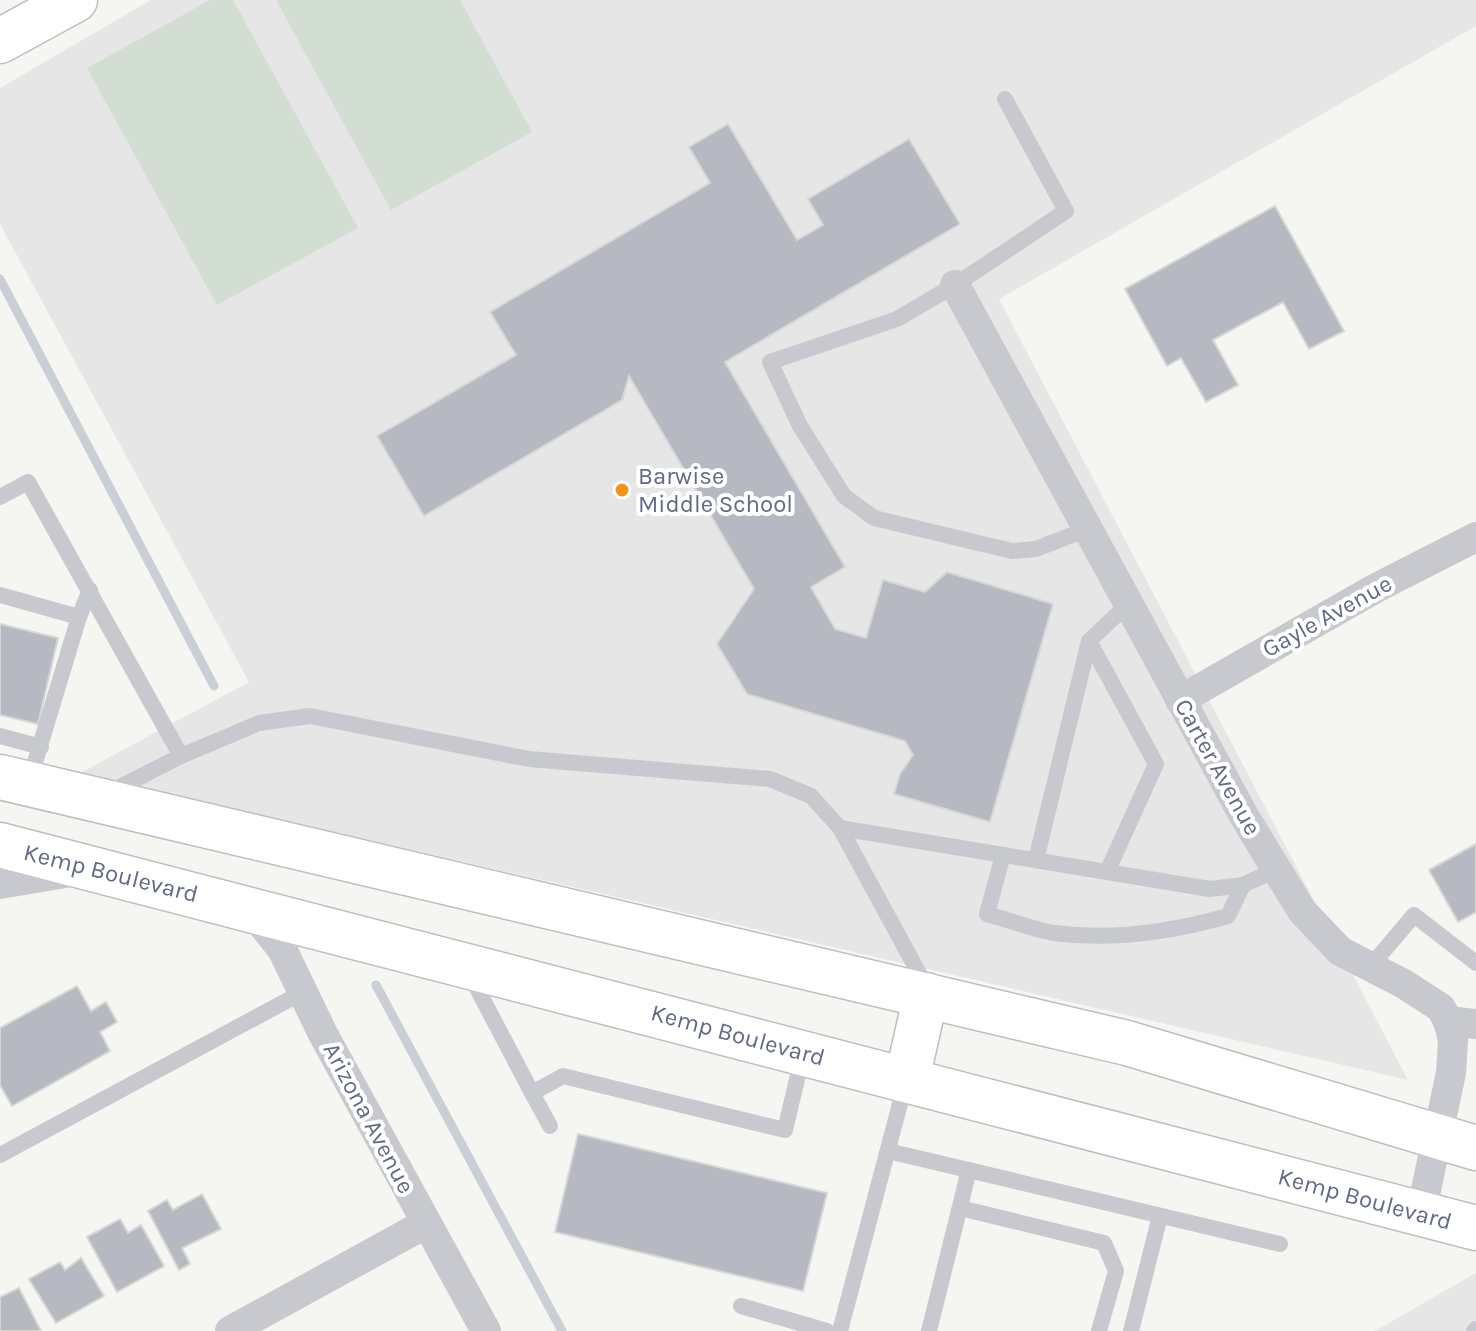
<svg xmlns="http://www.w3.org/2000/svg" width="1476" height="1331" font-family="Karla,sans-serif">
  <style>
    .built { fill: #e5e6e5 }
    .green { fill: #d3ded3 }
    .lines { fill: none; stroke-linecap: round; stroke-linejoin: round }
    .stream { stroke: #caced6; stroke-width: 9 }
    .building { fill: #b6b9c1; stroke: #d6d7d5; stroke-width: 2 }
    .secondary-casing { stroke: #bcbec4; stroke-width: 47 }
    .lane { stroke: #c8c9ce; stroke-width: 16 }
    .street { stroke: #c8c9ce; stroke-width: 30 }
    .secondary { stroke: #fff; stroke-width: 44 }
    .poi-dot { fill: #f09418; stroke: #fff; stroke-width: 3 }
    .labels { text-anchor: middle; stroke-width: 8; stroke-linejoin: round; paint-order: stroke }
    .poi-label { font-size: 24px; fill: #636a85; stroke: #fff; text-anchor: start }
    .street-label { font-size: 24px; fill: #636a85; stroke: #fff }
  </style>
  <rect width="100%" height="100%" fill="#f5f6f2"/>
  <!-- built -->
  <g class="built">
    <path d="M151 0H1476V26L999 299 1408 1080 80 773 249 682 0 224V88Z"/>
    <path d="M1476 1273V1331H1375Z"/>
  </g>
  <!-- green -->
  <g class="green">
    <path d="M210 0H233L358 228 217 305 87 68Z"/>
    <path d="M276 0H460L532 132 391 210Z"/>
  </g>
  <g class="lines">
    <!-- stream -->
    <g class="stream">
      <path d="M0 279 214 686"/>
      <path d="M376 985 562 1331"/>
    </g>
  </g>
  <!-- building -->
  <g class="building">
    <path d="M728 124 797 240 823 225 808 199 909 139 960 224 725 362 845 567 811 587 835 629 866 638 883 580 925 592 947 572 1053 604 990 822 894 794 900 774 913 755 905 741 747 694 717 644 754 589 629 376 622 400 424 516 377 436 516 355 490 312 710 183 689 147Z"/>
    <path d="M1275 206 1344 331 1309 349 1283 302 1213 340 1238 385 1206 402 1181 358 1167 366 1125 289Z"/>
    <path d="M0 624 58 638 38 724 0 715Z"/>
    <path d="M1476 844V912L1458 922 1429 870Z"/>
    <path d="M77 986 91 1011 106 1002 117 1022 100 1032 110 1051 12 1106 0 1085V1028Z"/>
    <path d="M578 1134 827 1193 803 1291 555 1232Z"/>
    <path d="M202 1194 221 1229 182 1248 190 1264 179 1270 148 1211 167 1200 173 1210Z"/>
    <path d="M120 1219 128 1233 141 1225 164 1266 117 1292 87 1237Z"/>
    <path d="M81 1258 104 1296 56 1323 29 1279 60 1262 65 1270Z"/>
    <path d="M19 1288 41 1331H0V1297Z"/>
  </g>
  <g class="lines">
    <defs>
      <g id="secondary">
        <path d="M0 41 75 0"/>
        <path d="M0 777 1127 1043 1476 1148"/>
        <path d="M0 845 1476 1228"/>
        <path d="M907 1079 926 995"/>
      </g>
    </defs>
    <!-- secondary casing -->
    <use href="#secondary" class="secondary-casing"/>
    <!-- lane -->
    <g class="lane">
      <path d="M1005 99 1066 211 955 285 897 319 770 362 800 426 844 496 874 518 1012 551 1036 549 1087 529"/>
      <path d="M0 497 28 482 181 756"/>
      <path d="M0 595 79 617"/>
      <path d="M1089 641 1156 764 1107 872"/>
      <path d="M0 736 41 747"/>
      <path d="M29 782 79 617 90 590"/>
      <path d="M108 793 181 756 259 723 310 716 529 759 770 779 811 796 840 828 927 988"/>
      <path d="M840 828 1210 889 1243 885 1277 869"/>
      <path d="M1003 855 987 914C1009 920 1032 929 1054 933 1113 941 1171 932 1228 916L1243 885"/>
      <path d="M1036 860 1089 641 1128 604"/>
      <path d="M1370 967 1414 915 1476 963"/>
      <path d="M470 975 532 1093 563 1076 785 1130 803 1054"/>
      <path d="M532 1093 550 1126"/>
      <path d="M888 1151 1280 1244"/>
      <path d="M0 1155 303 992"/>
      <path d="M960 1208 1104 1243 1116 1271 1099 1331"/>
      <path d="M741 1306 827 1331"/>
      <path d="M840 1331 906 1081"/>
      <path d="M929 1331 969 1170"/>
      <path d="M1131 1331 1160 1216"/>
      <path d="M1474 1331 1476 1329"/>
    </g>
    <!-- street -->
    <g class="street">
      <path d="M955 285 1244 816 1302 911 1340 951 1404 984 1441 1008 1448 1021 1453 1040 1451 1073 1421 1213"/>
      <path d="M1180 700 1376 588 1476 537"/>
      <path d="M0 884 77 871"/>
      <path d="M249 908 282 949 323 1034 486 1331"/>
      <path d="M1448 1021 1476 1024"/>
      <path d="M230 1331 425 1224"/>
    </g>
    <!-- secondary -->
    <use href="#secondary" class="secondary"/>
  </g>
  <!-- markers -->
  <circle class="poi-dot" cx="622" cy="490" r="8"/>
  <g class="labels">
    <!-- poi labels -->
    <g class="poi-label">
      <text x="638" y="484">Barwise<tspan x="638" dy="28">Middle School</tspan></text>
    </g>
    <!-- street labels -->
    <g class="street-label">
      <text transform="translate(1327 616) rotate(-29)" y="8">Gayle Avenue</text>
      <text transform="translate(1218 767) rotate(61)" y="8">Carter Avenue</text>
      <text transform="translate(111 873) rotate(14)" y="8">Kemp Boulevard</text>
      <text transform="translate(738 1035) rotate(15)" y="8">Kemp Boulevard</text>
      <text transform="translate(369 1118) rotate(62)" y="8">Arizona Avenue</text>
      <text transform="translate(1365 1199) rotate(15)" y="8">Kemp Boulevard</text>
    </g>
  </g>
</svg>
